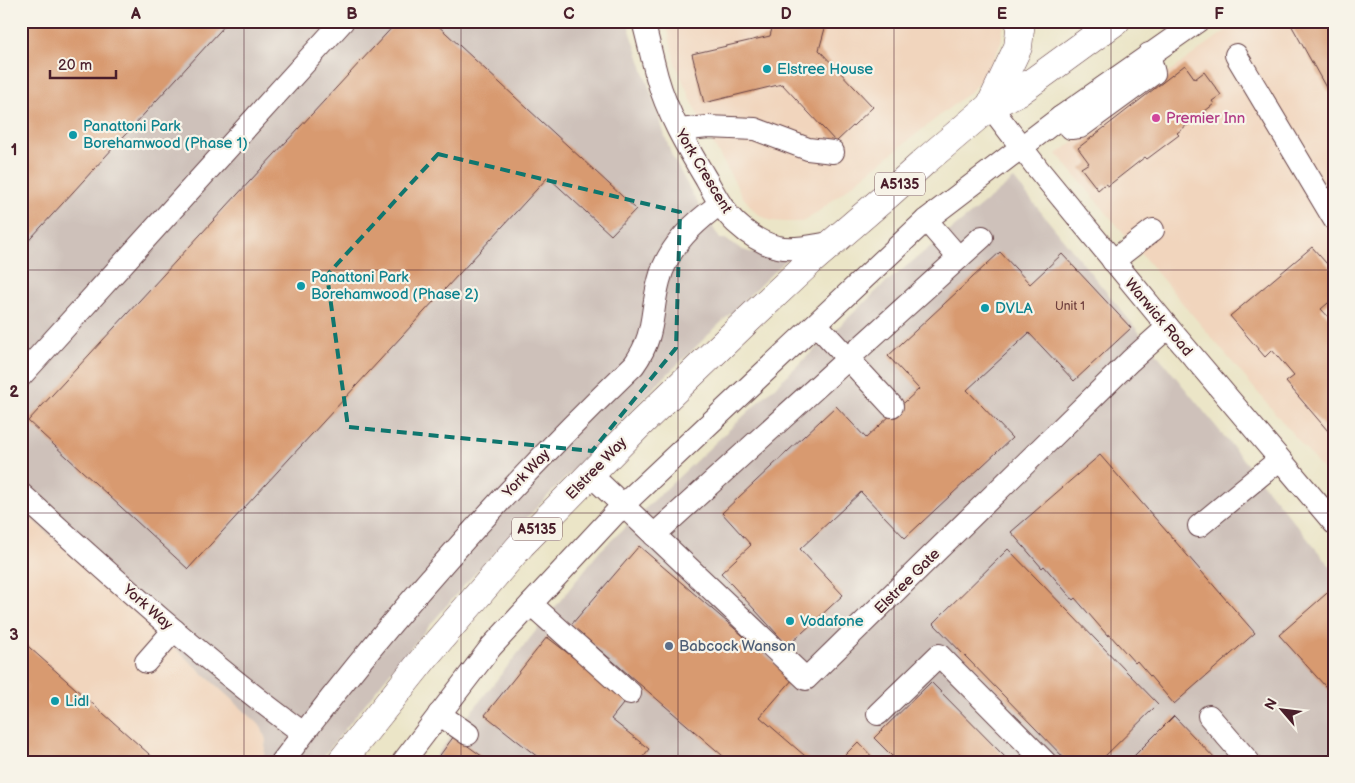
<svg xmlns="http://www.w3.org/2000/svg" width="1355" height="783" font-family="'Balsamiq Sans',sans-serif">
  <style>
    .built { fill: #f1d5bd }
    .industrial { fill: #cec1ba }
    .building { fill: #d89a6f }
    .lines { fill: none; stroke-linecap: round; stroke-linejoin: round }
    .minor-casing { stroke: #623d42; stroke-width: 24 }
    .major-casing { stroke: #623d42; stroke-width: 29 }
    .minor { stroke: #fff; stroke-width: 22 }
    .major { stroke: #fff; stroke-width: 28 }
    .marked { fill: none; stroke: #0f766e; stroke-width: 4; stroke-dasharray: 10 6; stroke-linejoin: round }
    .grid { fill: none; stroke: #4a1f2b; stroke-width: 1; stroke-opacity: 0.55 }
    .culture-dot { fill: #0f9aa8; stroke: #f7f3e8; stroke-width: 2 }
    .hotel-dot { fill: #d1479c; stroke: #f7f3e8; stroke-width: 2 }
    .service-dot { fill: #5c6f8a; stroke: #f7f3e8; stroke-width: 2 }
    .labels { text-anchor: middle; stroke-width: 4.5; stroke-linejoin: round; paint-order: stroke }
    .number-label { font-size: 12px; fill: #6e3e3c }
    .shield { fill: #f7f3e8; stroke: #7e5f64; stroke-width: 1 }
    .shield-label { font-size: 14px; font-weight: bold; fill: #4a1f2b }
    .culture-label { font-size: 15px; fill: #0d838f; stroke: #f7f3e8; text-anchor: start }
    .hotel-label { font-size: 15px; fill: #b23c85; stroke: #f7f3e8; text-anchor: start }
    .street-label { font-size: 15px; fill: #4a1f2b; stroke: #f7f3e8 }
    .service-label { font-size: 15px; fill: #4e5e75; stroke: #f7f3e8; text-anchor: start }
    .neatline { fill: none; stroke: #4a1f2b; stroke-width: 2 }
    .grid-label { font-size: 16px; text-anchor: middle; font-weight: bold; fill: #4a1f2b }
  </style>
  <rect width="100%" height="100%" fill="#f7f3e8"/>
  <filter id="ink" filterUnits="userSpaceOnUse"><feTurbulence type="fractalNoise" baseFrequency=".02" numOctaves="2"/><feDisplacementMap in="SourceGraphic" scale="10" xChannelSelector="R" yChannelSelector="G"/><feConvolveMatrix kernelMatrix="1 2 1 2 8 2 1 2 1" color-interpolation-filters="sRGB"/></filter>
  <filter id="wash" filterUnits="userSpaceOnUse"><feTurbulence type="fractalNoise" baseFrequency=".0096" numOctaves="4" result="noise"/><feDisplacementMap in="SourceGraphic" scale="20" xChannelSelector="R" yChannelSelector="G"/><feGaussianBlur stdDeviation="1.12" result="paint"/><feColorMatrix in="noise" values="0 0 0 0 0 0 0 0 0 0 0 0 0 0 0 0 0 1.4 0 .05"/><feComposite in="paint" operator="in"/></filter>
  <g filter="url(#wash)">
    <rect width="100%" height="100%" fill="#ebe5c7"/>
    <!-- built -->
    <g class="built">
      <path d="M666 21H1004L1001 43 988 71 972 90 814 215 802 222H786L771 221 756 213 743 197 700 120 675 63Z"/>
      <path d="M1239 21H1334V483L1057 154Z"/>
      <path d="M21 509 261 726 266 740 264 755 259 762H21Z"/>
    </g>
    <!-- industrial -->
    <g class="industrial">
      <path d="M21 21H627L671 154 693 195 720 239H725L743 250 763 256 788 258 653 388 538 506 466 583 395 666 319 762H259L264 755 266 740 261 726 21 509Z"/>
      <path d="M1014 179 1334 571V762H431L599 552 882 286Z"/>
    </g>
    <g id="blocks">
      <!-- building -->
      <g class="building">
        <path d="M21 21H229L21 249Z"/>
        <path d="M398 21H433L636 209 611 235 548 177 188 569 28 421Z"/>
        <path d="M774 21H827L819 50 873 107 836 142 782 84 704 103 692 54 770 36Z"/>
        <path d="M1289 21H1334V102Z"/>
        <path d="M1185 65 1195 79 1204 72 1221 95 1212 101 1214 104 1177 133 1179 135 1147 159 1145 157 1108 186 1105 184 1098 190 1081 168 1089 163 1078 148Z"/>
        <path d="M1312 247 1334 272V298L1321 309 1334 323V438L1286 382 1294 376 1272 350 1265 357 1230 316Z"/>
        <path d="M1000 252 1030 284 1062 254 1131 328 1074 381 1029 333 967 390 1012 438 905 538 861 492 800 549 843 595 788 646 721 573 751 545 722 513 836 406 866 438 919 389 888 356Z"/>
        <path d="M1100 455 1255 633 1174 704 1137 661 1135 663 1109 634 1108 636 1075 598 1073 600 1044 566 1042 568 1011 532Z"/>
        <path d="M639 546 793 679 760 717 812 762H730L571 625Z"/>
        <path d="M1008 549 1158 704 1099 762H1068L933 623Z"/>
        <path d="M1334 587V696L1279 635Z"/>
        <path d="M547 637 627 699 611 719 649 749 639 762H544L485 715Z"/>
        <path d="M21 640 158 762H21Z"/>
        <path d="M931 682 1010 762H898L874 738Z"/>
        <path d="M1174 716 1218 762H1128Z"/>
        <path d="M454 736 490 762H435Z"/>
        <path d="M858 742 877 762H838Z"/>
      </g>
    </g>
  </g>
  <g filter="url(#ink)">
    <use href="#blocks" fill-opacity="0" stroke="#623d42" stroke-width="1"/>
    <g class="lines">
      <defs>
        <g id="minor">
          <path d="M643 21C648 40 652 58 657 77 667 113 687 147 706 179 715 195 723 211 736 223 748 234 762 244 778 247 795 251 815 245 831 243"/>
          <path d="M1236 55 1334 219"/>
          <path d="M990 106 1038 169 1168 327 1334 523"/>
          <path d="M1061 117 1071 128 1080 127 1154 73 1149 54"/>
          <path d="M679 130 708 127 755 129 808 149 833 152"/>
          <path d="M926 220 959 258"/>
          <path d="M1113 261 1153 230"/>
          <path d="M816 324 892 406"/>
          <path d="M21 376 343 21"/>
          <path d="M590 474 806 679 1130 361 1168 327"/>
          <path d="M21 494C113 577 203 660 303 733"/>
          <path d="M1199 526 1279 460"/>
          <path d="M654 535 982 237"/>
          <path d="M531 604 630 693"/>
          <path d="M146 662 174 630"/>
          <path d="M439 714 468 734"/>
          <path d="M878 714 939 655 1045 762"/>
          <path d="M1209 716 1249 762"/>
          <path d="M282 762C388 620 506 488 634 365 656 334 650 315 659 281 667 248 693 223 720 204"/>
          <path d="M403 762 491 647 623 505 926 220 1061 117 1198 21"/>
        </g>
        <g id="major">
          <path d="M990 106 1018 47 1021 21"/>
          <path d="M341 762 429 652 521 545 641 423 749 319 811 261 890 193 924 162 990 106 1020 91 1116 21"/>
        </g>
      </defs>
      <!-- minor casing -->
      <use href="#minor" class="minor-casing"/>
      <!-- major casing -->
      <use href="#major" class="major-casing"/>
      <!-- minor -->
      <use href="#minor" class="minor"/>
      <!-- major -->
      <use href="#major" class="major"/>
    </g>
  </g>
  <!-- marked area -->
  <path class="marked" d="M438 154 680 212 676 348 592 451 348 427 327 275Z"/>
  <!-- grid -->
  <path class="grid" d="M244 21V762M461 21V762M678 21V762M894 21V762M1111 21V762M21 270H1334M21 513H1334"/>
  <!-- markers -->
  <g class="culture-dot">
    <circle cx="767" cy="69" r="5"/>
    <circle cx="73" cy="135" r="5"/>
    <circle cx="301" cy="286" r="5"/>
    <circle cx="985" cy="308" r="5"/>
    <circle cx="790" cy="621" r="5"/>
    <circle cx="55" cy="701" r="5"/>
  </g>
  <circle class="hotel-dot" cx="1156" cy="118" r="5"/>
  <circle class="service-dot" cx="669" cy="646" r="5"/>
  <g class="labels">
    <!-- number labels -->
    <g class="number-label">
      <text x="1070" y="310">Unit 1</text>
    </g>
    <!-- shield labels -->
    <g class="shield">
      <rect x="875" y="172.5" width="50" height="23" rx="4"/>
      <rect x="512" y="517.5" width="50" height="23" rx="4"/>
    </g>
    <g class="shield-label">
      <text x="900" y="189">A5135</text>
      <text x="537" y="534">A5135</text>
    </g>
    <!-- culture labels -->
    <g class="culture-label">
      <text x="777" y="74">Elstree House</text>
      <text x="83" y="131">Panattoni Park<tspan x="83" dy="17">Borehamwood (Phase 1)</tspan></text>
      <text x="311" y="282">Panattoni Park<tspan x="311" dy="17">Borehamwood (Phase 2)</tspan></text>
      <text x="995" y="313">DVLA</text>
      <text x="800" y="626">Vodafone</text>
      <text x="65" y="706">Lidl</text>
    </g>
    <!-- hotel labels -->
    <g class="hotel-label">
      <text x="1166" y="123">Premier Inn</text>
    </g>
    <!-- street labels -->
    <g class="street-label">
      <text transform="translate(704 171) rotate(59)" y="5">York Crescent</text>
      <text transform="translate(1159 317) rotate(50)" y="5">Warwick Road</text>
      <text transform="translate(596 468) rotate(-46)" y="5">Elstree Way</text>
      <text transform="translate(526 473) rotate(-46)" y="5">York Way</text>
      <text transform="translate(907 581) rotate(-45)" y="5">Elstree Gate</text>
      <text transform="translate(148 607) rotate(41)" y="5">York Way</text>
    </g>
    <!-- service labels -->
    <g class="service-label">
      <text x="679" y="651">Babcock Wanson</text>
    </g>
  </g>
  <!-- margin -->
  <rect width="1355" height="783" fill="none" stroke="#f7f3e8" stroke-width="55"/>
  <!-- north arrow -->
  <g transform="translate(1282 710) rotate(298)" stroke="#f7f3e8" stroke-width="4" paint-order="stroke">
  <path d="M0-4L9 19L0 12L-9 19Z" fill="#4a1f2b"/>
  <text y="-8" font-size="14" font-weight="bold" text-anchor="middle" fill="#4a1f2b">N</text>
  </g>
  <!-- scale -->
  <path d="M50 70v8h66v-8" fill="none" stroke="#4a1f2b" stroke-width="2.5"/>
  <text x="58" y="70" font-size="15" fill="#4a1f2b" stroke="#f7f3e8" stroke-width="4" paint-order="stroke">20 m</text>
  <rect x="28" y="28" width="1300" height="728" class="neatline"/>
  <g class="grid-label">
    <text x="136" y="19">A</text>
    <text x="352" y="19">B</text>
    <text x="569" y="19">C</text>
    <text x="786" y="19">D</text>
    <text x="1002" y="19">E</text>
    <text x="1219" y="19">F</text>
    <text x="14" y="155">1</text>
    <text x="14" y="397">2</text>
    <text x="14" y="640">3</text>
  </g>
</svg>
